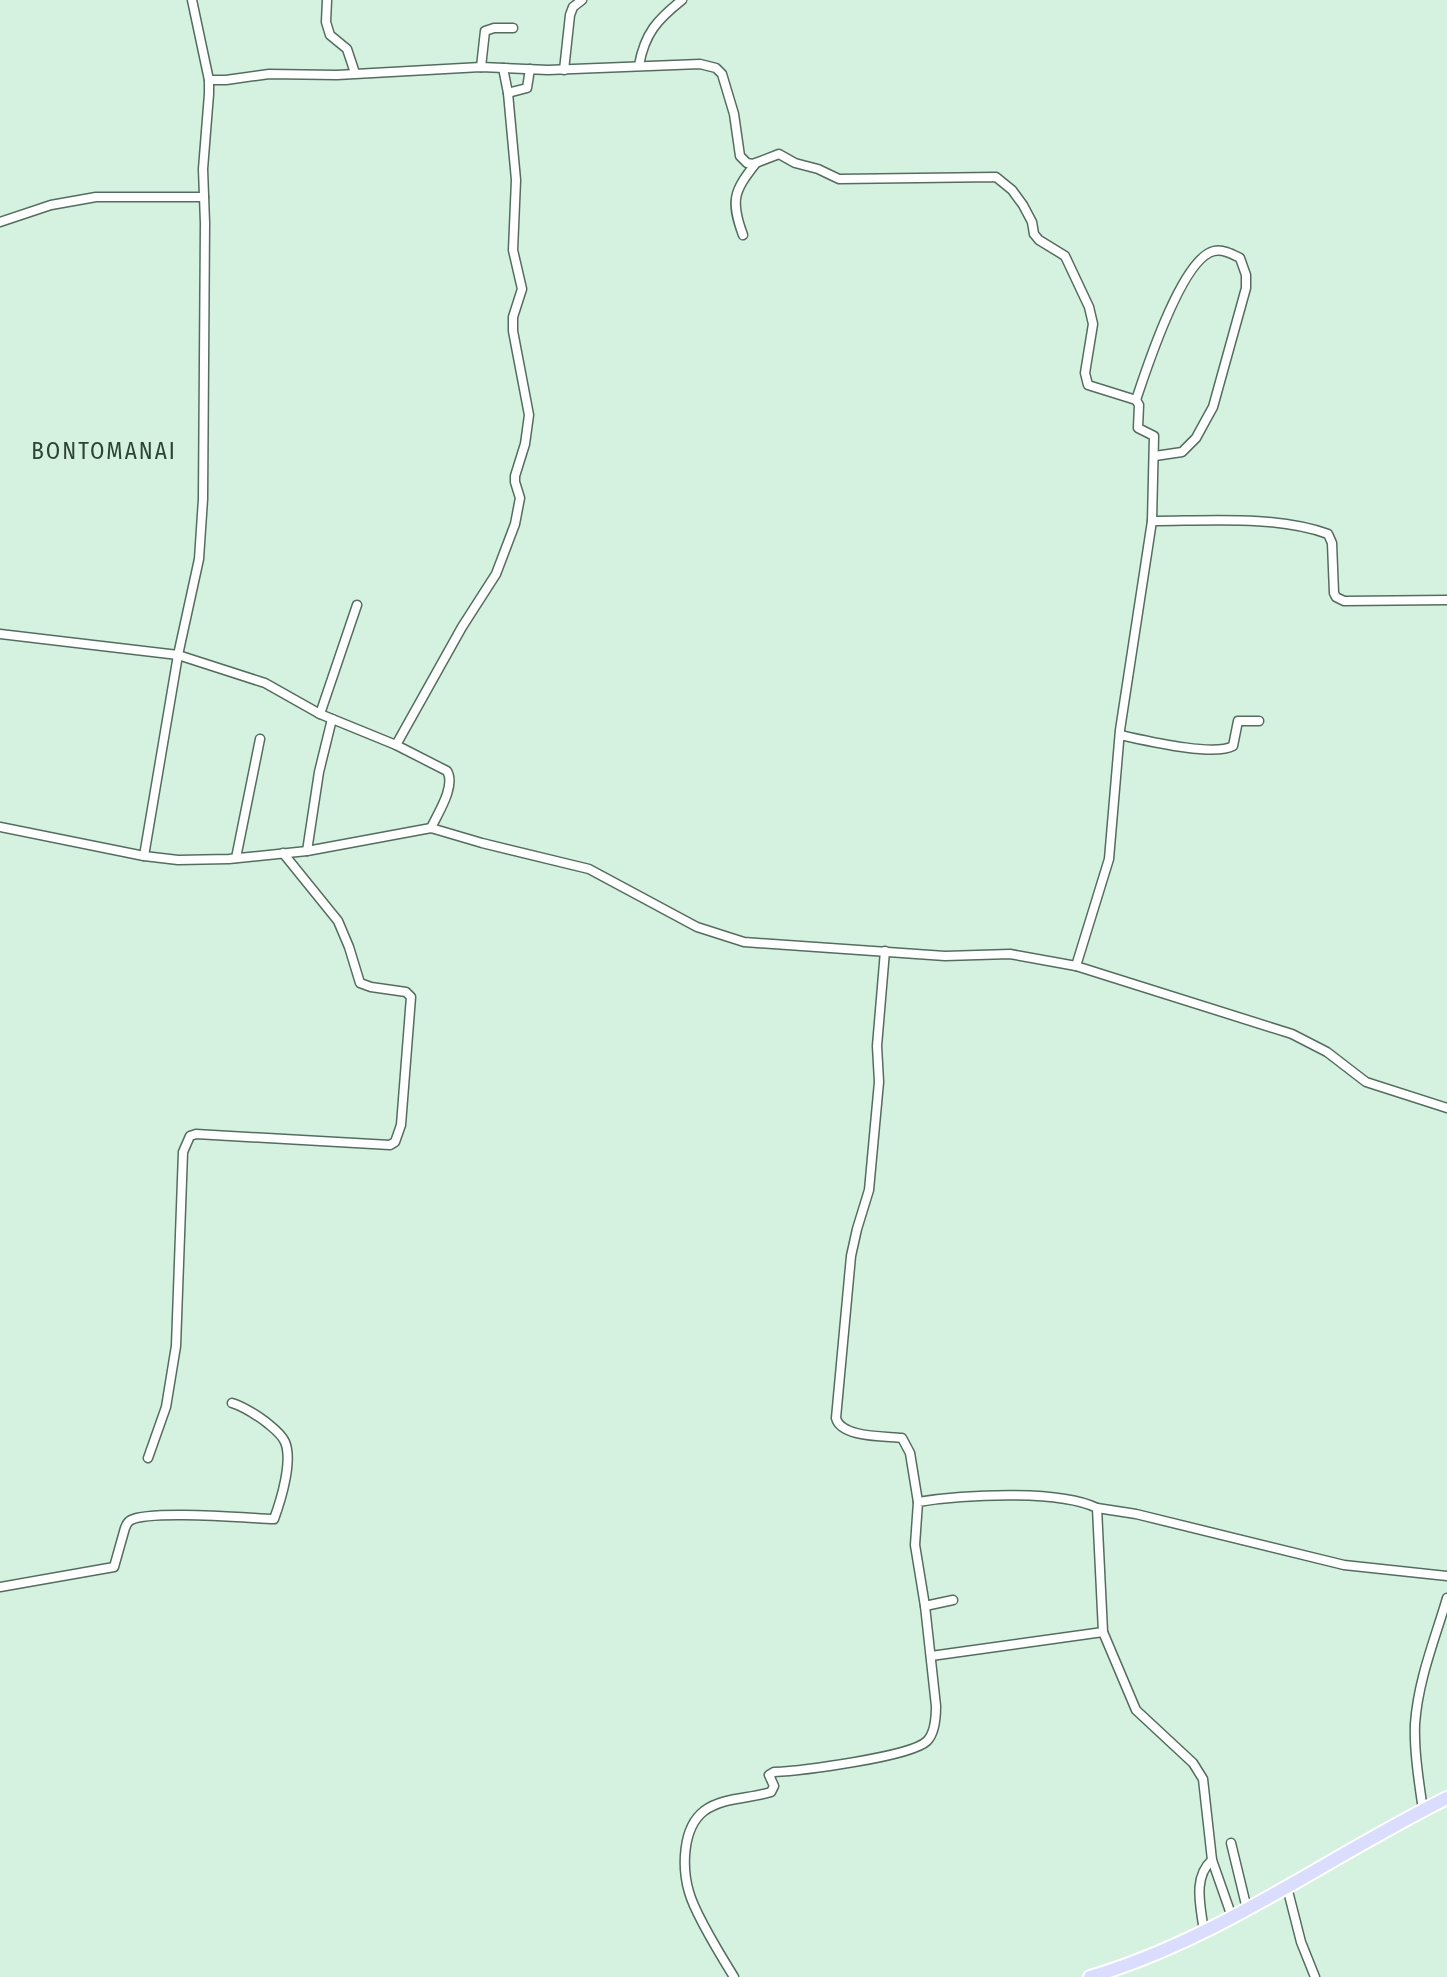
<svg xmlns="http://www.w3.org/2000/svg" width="1447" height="1977" font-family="'Fira Sans Condensed',sans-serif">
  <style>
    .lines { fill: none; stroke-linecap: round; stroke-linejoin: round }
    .street-casing { stroke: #546d5f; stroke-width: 11 }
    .primary-casing { stroke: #fff; stroke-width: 16 }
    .street { stroke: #fff; stroke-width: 8 }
    .primary { stroke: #daddfd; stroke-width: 12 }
    .labels { text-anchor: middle; stroke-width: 5; stroke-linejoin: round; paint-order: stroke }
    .quarter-label { font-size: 23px; letter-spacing: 2px; fill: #2c4336; stroke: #d5f1e0 }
  </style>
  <rect width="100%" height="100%" fill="#d5f1e0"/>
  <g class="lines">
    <defs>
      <g id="street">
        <path d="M327 0 326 22 330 35 347 49 355 73"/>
        <path d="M639 65C645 33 657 20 682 0"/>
        <path d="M481 67 485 31 494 28H513"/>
        <path d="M564 70 570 15 573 7 582 0"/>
        <path d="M209 80H226L269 74 337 75 481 67 548 70 700 64 716 68 722 74 734 114 740 156 747 163 753 164 779 154 795 163 818 169 839 179 996 177 1012 190 1023 205 1032 222 1034 234 1039 240 1065 256 1089 307 1093 324 1085 373 1088 385 1136 400 1139 405 1138 428 1154 436 1152 521"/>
        <path d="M508 93 527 88 530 69"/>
        <path d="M0 222 51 205 96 197H204"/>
        <path d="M743 235C730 200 734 191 756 163"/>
        <path d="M1136 400C1146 370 1182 258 1214 251 1223 249 1232 254 1240 258L1246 275V288L1213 407 1208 416 1196 438 1182 452 1155 456"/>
        <path d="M0 634 178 655 265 683 320 714 396 745 447 771C456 786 438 813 431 828"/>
        <path d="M320 714 357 605"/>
        <path d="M1120 735C1144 740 1213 757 1233 746L1238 721H1259"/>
        <path d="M396 745 462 627 496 574 515 524 520 498 515 482V476L525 444 529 415 513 331V317L522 289 513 250 516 180 508 93 503 68"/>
        <path d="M0 827 144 856 178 860 229 859 307 851 431 828 482 843 589 869 697 927 744 942 945 956 1010 954 1076 966 1292 1034 1327 1052 1366 1082 1447 1108"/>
        <path d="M307 851 319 772 332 719"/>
        <path d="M144 856 178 655 199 559 203 499 205 223 203 169 209 94V80L192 0"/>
        <path d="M236 858 260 739"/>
        <path d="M885 951 877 1046 879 1082 869 1190 857 1229 851 1256 836 1418C841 1438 885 1436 902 1438L910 1453 918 1502"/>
        <path d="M1076 966 1109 859 1120 730 1152 521C1207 521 1276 515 1328 534L1332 543 1334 593 1336 597 1344 601 1447 600"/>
        <path d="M148 1458 166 1407 176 1346 183 1152 190 1136 196 1134 390 1145 395 1142 401 1125 411 997 406 992 371 987 360 983 349 947 338 921 283 853"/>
        <path d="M1097 1508 1136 1514 1344 1565 1447 1576"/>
        <path d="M0 1587 114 1567 125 1528C127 1524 127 1522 131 1520 151 1510 247 1518 274 1519 281 1500 293 1461 285 1442 281 1433 273 1428 266 1422 255 1414 245 1407 232 1403"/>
        <path d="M925 1606 953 1600"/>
        <path d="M931 1656 1103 1632"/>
        <path d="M1423 1810C1419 1782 1414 1752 1415 1724 1418 1680 1435 1639 1447 1598"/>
        <path d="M1231 1843 1247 1909"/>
        <path d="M1287 1887 1301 1942 1315 1977"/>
        <path d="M1204 1932C1201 1907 1192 1878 1212 1860"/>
        <path d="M734 1977C721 1956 695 1914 689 1892 682 1868 682 1828 704 1811 723 1797 749 1799 771 1792L774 1786 769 1775 774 1772C799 1771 911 1757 927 1741 935 1733 936 1716 936 1706L925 1606 915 1545 918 1502C960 1495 1058 1489 1097 1508L1103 1632 1136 1710 1193 1763 1203 1779 1212 1860 1232 1917"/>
      </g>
      <path id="primary" d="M1090 1977C1219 1939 1328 1857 1447 1798"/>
    </defs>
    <!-- street casing -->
    <use href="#street" class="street-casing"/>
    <!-- primary casing -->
    <use href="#primary" class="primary-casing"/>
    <!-- street -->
    <use href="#street" class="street"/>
    <!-- primary -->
    <use href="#primary" class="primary"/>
  </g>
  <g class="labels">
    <!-- quarter labels -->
    <g class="quarter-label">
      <text x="104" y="459">BONTOMANAI</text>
    </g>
  </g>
</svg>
